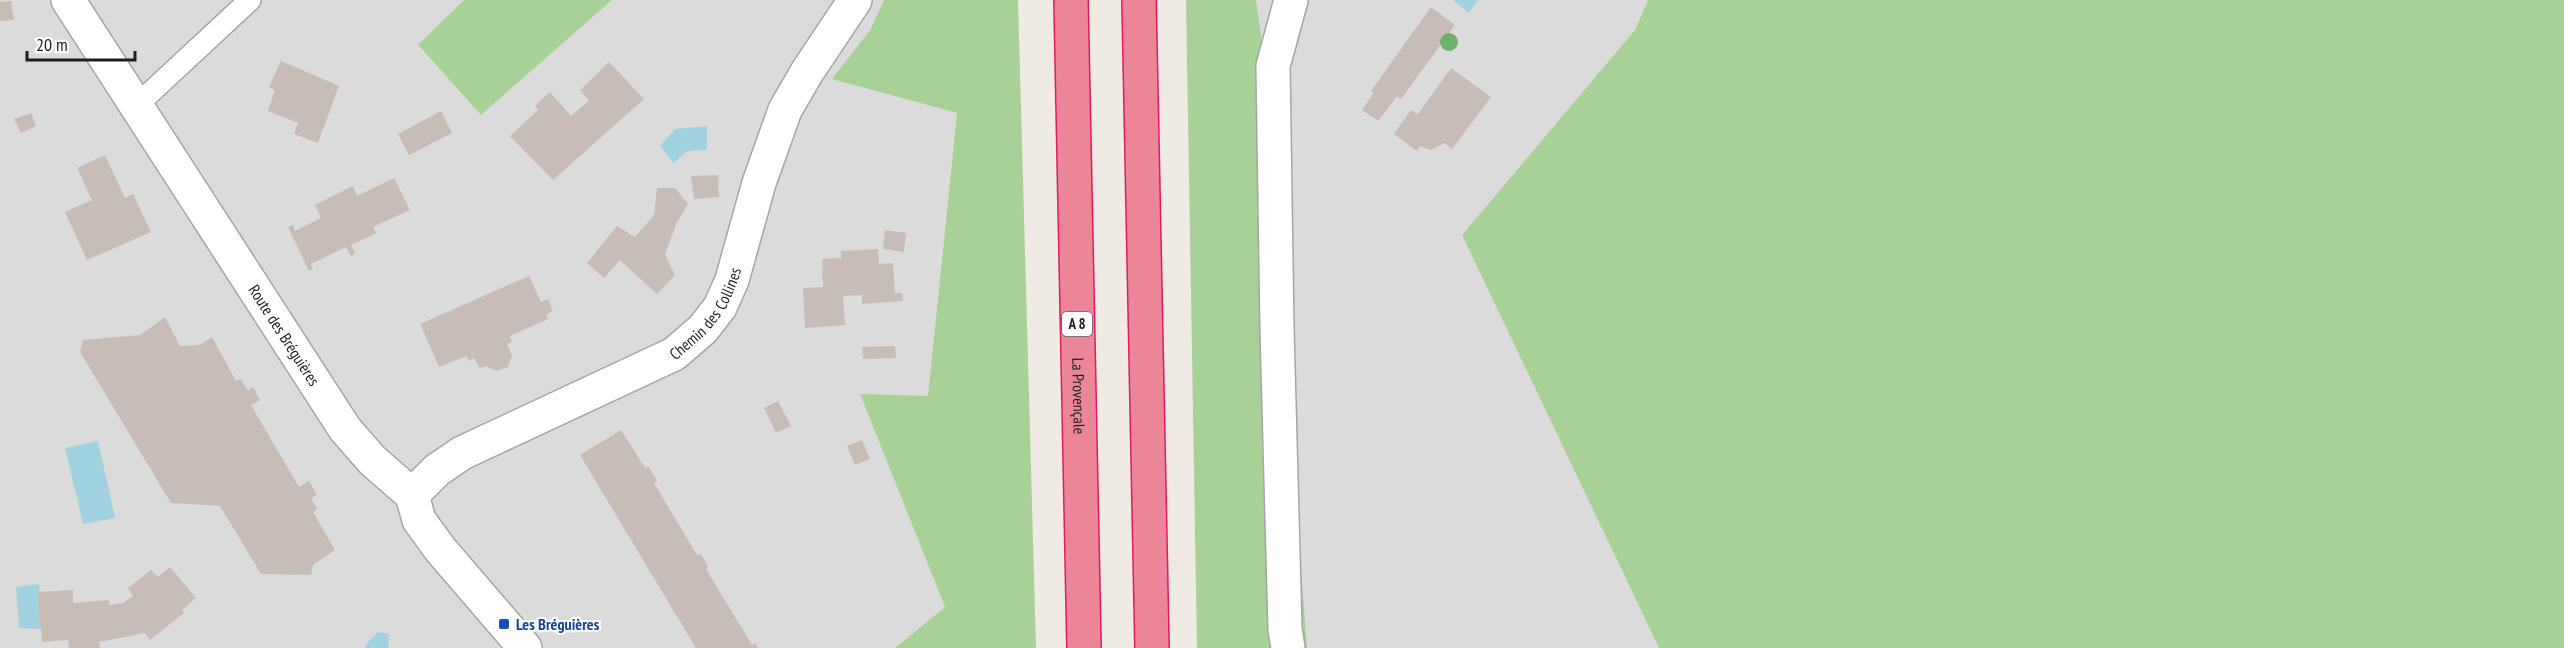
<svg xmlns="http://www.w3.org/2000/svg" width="2564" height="648" font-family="'PT Sans Narrow',sans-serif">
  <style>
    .residential { fill: #dcdbdb }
    .forest { fill: #a7d195 }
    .water { fill: #a1d2e0 }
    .building { fill: #c7bdb6 }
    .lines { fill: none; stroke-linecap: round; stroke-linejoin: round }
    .service-casing { stroke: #a5a5a5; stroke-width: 24 }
    .minor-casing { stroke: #a5a5a5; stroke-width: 36 }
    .tertiary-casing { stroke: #a5a5a5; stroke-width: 36 }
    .motorway-casing { stroke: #e31a60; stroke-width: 36 }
    .service { stroke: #fff; stroke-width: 21 }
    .minor { stroke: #fff; stroke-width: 33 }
    .tertiary { stroke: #fff; stroke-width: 33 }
    .motorway { stroke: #eb8699; stroke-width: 33 }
    .tree { fill: #6eb16e }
    .transit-dot { fill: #1a4fb4; stroke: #fff; stroke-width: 2 }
    .labels { text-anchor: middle; stroke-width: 4.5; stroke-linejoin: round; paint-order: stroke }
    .shield { fill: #fff; stroke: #626262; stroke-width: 1.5 }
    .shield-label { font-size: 15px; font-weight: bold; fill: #1e1e1e }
    .street-label { font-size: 16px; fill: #1e1e1e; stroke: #fff }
    .transit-label { font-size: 16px; font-weight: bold; fill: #164399; stroke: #fff; text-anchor: start }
  </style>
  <rect width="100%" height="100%" fill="#efebe3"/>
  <!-- residential -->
  <g class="residential">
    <path d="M0 0H464L418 46 481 115 612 0H884L870 30 833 79 957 113 928 397 860 394 945 607 895 648H0Z"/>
    <path d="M1256 0H1648L1635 30 1462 235 1659 648H1307L1263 49Z"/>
  </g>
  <!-- forest -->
  <g class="forest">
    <path d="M464 0H612L481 115 418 45Z"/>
    <path d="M884 0H1018L1036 648H895L945 607 860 394 928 396 957 113 832 79 870 30Z"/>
    <path d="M1186 0H1256L1263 49 1307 648H1197Z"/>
    <path d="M1648 0H2564V648H1659L1462 235 1635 30Z"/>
  </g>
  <!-- water -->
  <g class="water">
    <path d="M1453 0H1478L1469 13Z"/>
    <path d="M707 126V150L687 151 674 163 660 146 675 129Z"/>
    <path d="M98 441 115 518 83 524 65 448Z"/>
    <path d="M39 584 44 629 19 628 16 587Z"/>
    <path d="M378 632 389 634 388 648H365L368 642Z"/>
  </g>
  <!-- building -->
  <g class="building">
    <path d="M11 1 14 20 0 21V2Z"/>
    <path d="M1431 7 1455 25 1401 99 1397 96 1378 121 1362 110 1374 93 1371 91Z"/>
    <path d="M281 61 339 86 318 143 294 134 298 123 268 111 275 90 269 87Z"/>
    <path d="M609 62 644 99 553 180 510 136 538 110 535 106 550 92 571 116 589 101 580 90Z"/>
    <path d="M1451 68 1491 97 1452 149 1444 143 1431 150 1420 146 1417 151 1394 134 1411 110 1418 114Z"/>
    <path d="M441 111 452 133 409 155 398 134Z"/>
    <path d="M31 113 36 126 21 133 14 119Z"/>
    <path d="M105 155 125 198 133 194 151 232 87 260 65 212 92 200 77 168Z"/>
    <path d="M718 175 719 197 694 199 691 176Z"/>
    <path d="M394 178 410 210 373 227 376 233 351 245 355 254 351 256 346 247 311 264 313 269 309 271 288 227 293 225 295 231 321 218 315 205 353 186 357 196Z"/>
    <path d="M657 188H675L688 204 676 224 665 255 675 275 657 294 620 260 604 278 587 263 617 226 635 237 654 215Z"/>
    <path d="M885 230 906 233 904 252 883 249Z"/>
    <path d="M878 249 879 264 893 263 895 293H902L903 301 862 304V295L843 296 845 325 805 328 803 288 823 287 822 259 841 258V251Z"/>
    <path d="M529 276 541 302 548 299 553 311 546 315 548 319 510 336 512 342 507 344 512 355 508 367 496 371 486 366 480 368 474 358 469 361 466 356 439 367 420 324Z"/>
    <path d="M165 317 180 346 199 345 212 337 236 381 241 379 248 391 253 387 260 400 251 405 299 487 309 481 317 495 311 498 317 509 313 512 335 550 313 565 311 575 261 574 220 506 171 503 80 352 83 340 140 335Z"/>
    <path d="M895 346 896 358 863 359 862 347Z"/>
    <path d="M778 401 791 426 776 433 764 408Z"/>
    <path d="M621 430 645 468 649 467 657 481 654 483 697 555 701 554 708 567 706 569 752 645 755 643 758 648H696L580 455Z"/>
    <path d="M862 440 870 459 855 465 847 446Z"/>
    <path d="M170 567 196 598 182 610 184 613 150 640 145 633 99 642 100 648H69L68 640 42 642 37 592 73 590V603L109 600V605L123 603 133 596 128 588 151 570 158 577Z"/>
  </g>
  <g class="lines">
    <defs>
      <path id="service" d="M137 105 250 0"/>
      <g id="minor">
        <path d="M412 495 419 520 440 549 525 648"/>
        <path d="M1288 648 1285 629 1277 328 1273 66 1291 0"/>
      </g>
      <g id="tertiary">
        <path id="s1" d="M68 0 345 429 372 460 412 495 437 470 462 453 674 354 703 329 720 307 732 280 759 183 785 110 807 72 855 0"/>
      </g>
      <g id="motorway">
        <path id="s2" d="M1071 0 1084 648"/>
        <path d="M1139 0 1152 648"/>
      </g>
    </defs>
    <!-- service casing -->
    <use href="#service" class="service-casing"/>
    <!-- minor casing -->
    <use href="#minor" class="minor-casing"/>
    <!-- tertiary casing -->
    <use href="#tertiary" class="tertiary-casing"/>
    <!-- motorway casing -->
    <use href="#motorway" class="motorway-casing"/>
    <!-- service -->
    <use href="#service" class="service"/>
    <!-- minor -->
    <use href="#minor" class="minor"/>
    <!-- tertiary -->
    <use href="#tertiary" class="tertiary"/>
    <!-- motorway -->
    <use href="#motorway" class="motorway"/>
  </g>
  <!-- trees -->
  <circle class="tree" cx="1449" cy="42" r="9"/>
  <!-- markers -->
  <rect class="transit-dot" x="498" y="618" width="12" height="12" rx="3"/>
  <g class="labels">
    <!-- shield labels -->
    <rect class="shield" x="1062" y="312" width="30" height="24" rx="4.5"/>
    <g class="shield-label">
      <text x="1077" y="329">A 8</text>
    </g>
    <!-- street labels -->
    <g class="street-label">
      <text dy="6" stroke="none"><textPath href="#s1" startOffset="957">Chemin des Collines</textPath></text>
      <text dy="6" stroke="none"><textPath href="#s1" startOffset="399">Route des Bréguières</textPath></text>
      <text dy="6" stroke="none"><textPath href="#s2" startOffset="396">La Provençale</textPath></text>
    </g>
    <!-- transit labels -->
    <g class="transit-label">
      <text x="516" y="630">Les Bréguières</text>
    </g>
  </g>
  <!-- scale -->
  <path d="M27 51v9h108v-9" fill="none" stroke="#1e1e1e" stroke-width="3"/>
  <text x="36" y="51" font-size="18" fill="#1e1e1e" stroke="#ffffff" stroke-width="4.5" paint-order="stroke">20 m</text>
</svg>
